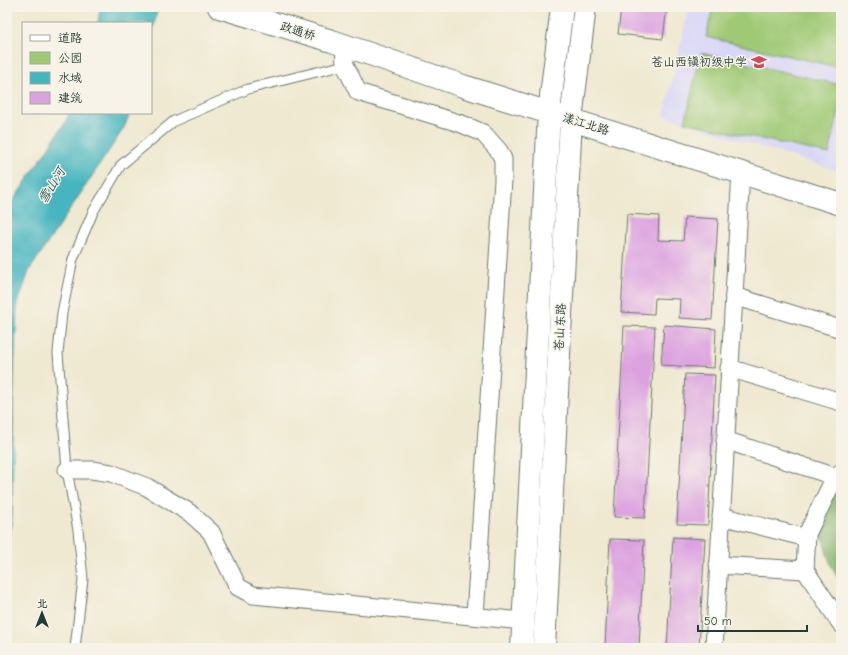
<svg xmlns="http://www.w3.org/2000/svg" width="848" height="655" font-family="'Comic Neue','LXGW WenKai TC',sans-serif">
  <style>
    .built { fill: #d9d7f8 }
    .green { fill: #9fc975; stroke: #5f8354 }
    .forest { fill: #7fad66; stroke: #4f754d }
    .water { fill: #46b5bf; stroke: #32797a }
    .building { fill: #dca2e0 }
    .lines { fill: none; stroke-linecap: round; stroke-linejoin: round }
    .service-casing { stroke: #68796b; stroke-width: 11 }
    .minor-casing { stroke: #68796b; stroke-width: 19 }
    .tertiary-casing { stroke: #68796b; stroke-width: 24 }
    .secondary-casing { stroke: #68796b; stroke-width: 24 }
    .service { stroke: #fff; stroke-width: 9 }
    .minor { stroke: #fff; stroke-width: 17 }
    .tertiary { stroke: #fff; stroke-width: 22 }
    .secondary { stroke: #fff; stroke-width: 22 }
    .labels { text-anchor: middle; stroke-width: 3; stroke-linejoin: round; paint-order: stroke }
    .street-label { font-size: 12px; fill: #1f3d34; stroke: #f7f3e8 }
    .poi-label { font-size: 12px; fill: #1f3d34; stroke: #f7f3e8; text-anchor: end }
    .water-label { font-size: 13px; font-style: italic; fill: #295b57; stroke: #f7f3e8 }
  </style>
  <rect width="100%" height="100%" fill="#f7f3e8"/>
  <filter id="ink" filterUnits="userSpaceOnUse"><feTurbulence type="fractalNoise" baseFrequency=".025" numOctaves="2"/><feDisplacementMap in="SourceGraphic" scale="8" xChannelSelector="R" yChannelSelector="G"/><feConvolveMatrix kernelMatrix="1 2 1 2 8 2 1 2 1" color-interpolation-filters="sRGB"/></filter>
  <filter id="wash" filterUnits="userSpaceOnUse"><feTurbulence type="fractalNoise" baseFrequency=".012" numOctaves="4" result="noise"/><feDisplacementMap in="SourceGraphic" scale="16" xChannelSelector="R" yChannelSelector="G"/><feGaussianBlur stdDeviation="0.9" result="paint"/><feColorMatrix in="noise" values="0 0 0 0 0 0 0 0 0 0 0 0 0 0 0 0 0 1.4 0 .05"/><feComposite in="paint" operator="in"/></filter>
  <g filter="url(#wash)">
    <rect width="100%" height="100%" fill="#efe9d1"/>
    <!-- built -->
    <path class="built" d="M689 7H841V172L664 116Z"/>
    <!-- green -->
    <g class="green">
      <path d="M713 7H841V68L706 37Z"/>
      <path d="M701 53 841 85V102L829 154 685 122Z"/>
    </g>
    <!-- forest -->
    <path class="forest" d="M841 486V584C822 553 812 515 841 486Z"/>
    <!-- water -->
    <g class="water">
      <path d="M100 7H158L151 39V23H98Z"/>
      <path d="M69 113H130L124 128 29 271 17 306 14 373 12 519 7 547V210L66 121Z"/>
    </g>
    <g id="blocks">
      <!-- building -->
      <g class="building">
        <path d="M621 7H667L663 39 618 34Z"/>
        <path d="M627 214 659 216 658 240 683 241 685 217 718 219 712 320 679 318 680 299 655 298 654 314 621 312Z"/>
        <path d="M664 325 716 329 714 368 661 365Z"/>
        <path d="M624 326 655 327 645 518 614 517Z"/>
        <path d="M685 374 715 375 708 525 677 524Z"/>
        <path d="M673 537 705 539 699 648H667Z"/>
        <path d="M610 539 644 540 639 648H605Z"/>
      </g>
    </g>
  </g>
  <g filter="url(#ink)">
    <use href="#blocks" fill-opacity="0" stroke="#68796b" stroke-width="1"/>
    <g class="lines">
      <defs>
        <path id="service" d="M75 648 83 579 78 530 67 470 58 353 62 313 73 259 93 212 121 165 174 121 248 89 345 65"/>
        <g id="minor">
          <path d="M344 45 345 65 358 92 462 124 483 133 499 151 503 159V180L475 616"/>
          <path d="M734 296 841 329"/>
          <path d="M729 368 841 402"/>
          <path d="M725 440 836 477"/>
          <path d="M67 470H92L111 473 147 487 190 513 211 532 238 587 253 595 523 621"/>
          <path d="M841 472 833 481 807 534 805 570 841 624"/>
          <path d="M721 516 807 538"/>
          <path d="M718 565 805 570"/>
          <path d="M714 648 741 172"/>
        </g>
        <path id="tertiary" d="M219 7 332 41 463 86 841 204"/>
        <g id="secondary">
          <path d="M522 648 549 112 562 7"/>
          <path d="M544 648 571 119 585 7"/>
        </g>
      </defs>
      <!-- service casing -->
      <use href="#service" class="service-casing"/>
      <!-- minor casing -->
      <use href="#minor" class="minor-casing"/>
      <!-- tertiary casing -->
      <use href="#tertiary" class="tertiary-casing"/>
      <!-- secondary casing -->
      <use href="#secondary" class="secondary-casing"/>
      <!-- service -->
      <use href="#service" class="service"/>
      <!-- minor -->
      <use href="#minor" class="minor"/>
      <!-- tertiary -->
      <use href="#tertiary" class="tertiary"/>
      <!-- secondary -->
      <use href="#secondary" class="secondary"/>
    </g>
  </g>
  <!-- icons -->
  <defs>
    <symbol id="school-bare" viewBox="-9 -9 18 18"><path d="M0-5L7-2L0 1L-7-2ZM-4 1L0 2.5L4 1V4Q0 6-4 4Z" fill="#d1495b" stroke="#f7f3e8" stroke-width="2.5" paint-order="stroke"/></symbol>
  </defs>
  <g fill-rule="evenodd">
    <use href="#school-bare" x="748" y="51" width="22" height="22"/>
  </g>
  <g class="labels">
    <!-- street labels -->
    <g class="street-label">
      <text transform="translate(298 31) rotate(17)" y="4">政通桥</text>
      <text transform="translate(586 124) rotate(17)" y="4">漾江北路</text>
      <text transform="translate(560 327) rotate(-87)" y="4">苍山东路</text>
    </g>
    <!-- poi labels -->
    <g class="poi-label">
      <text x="747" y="66">苍山西镇初级中学</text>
    </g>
    <!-- water labels -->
    <g class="water-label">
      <text transform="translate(51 185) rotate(-59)" y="5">雪山河</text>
    </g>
  </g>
  <!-- margin -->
  <rect width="848" height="655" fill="none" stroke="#f7f3e8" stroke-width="24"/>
  <!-- legend -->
  <rect x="22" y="22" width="130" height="92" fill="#f7f3e8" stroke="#a1aaa0"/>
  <rect x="30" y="35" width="20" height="6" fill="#ffffff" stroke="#a1aaa0"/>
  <text x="58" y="42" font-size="12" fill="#1f3d34">道路</text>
  <rect x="30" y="52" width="20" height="12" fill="#9fc975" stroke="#a1aaa0"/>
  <text x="58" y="62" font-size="12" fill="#1f3d34">公园</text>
  <rect x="30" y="72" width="20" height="12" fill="#46b5bf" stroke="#a1aaa0"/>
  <text x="58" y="82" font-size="12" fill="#1f3d34">水域</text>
  <rect x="30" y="92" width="20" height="12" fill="#dca2e0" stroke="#a1aaa0"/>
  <text x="58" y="102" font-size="12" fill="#1f3d34">建筑</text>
  <!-- north arrow -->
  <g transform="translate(42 613)" stroke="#f7f3e8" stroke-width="3" paint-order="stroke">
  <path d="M0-3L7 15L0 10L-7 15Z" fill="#1f3d34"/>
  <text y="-6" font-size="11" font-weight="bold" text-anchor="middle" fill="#1f3d34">北</text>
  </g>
  <!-- scale -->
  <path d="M698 625v6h109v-6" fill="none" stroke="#1f3d34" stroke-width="2"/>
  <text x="704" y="625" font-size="12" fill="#1f3d34" stroke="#f7f3e8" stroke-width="3" paint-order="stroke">50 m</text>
</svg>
